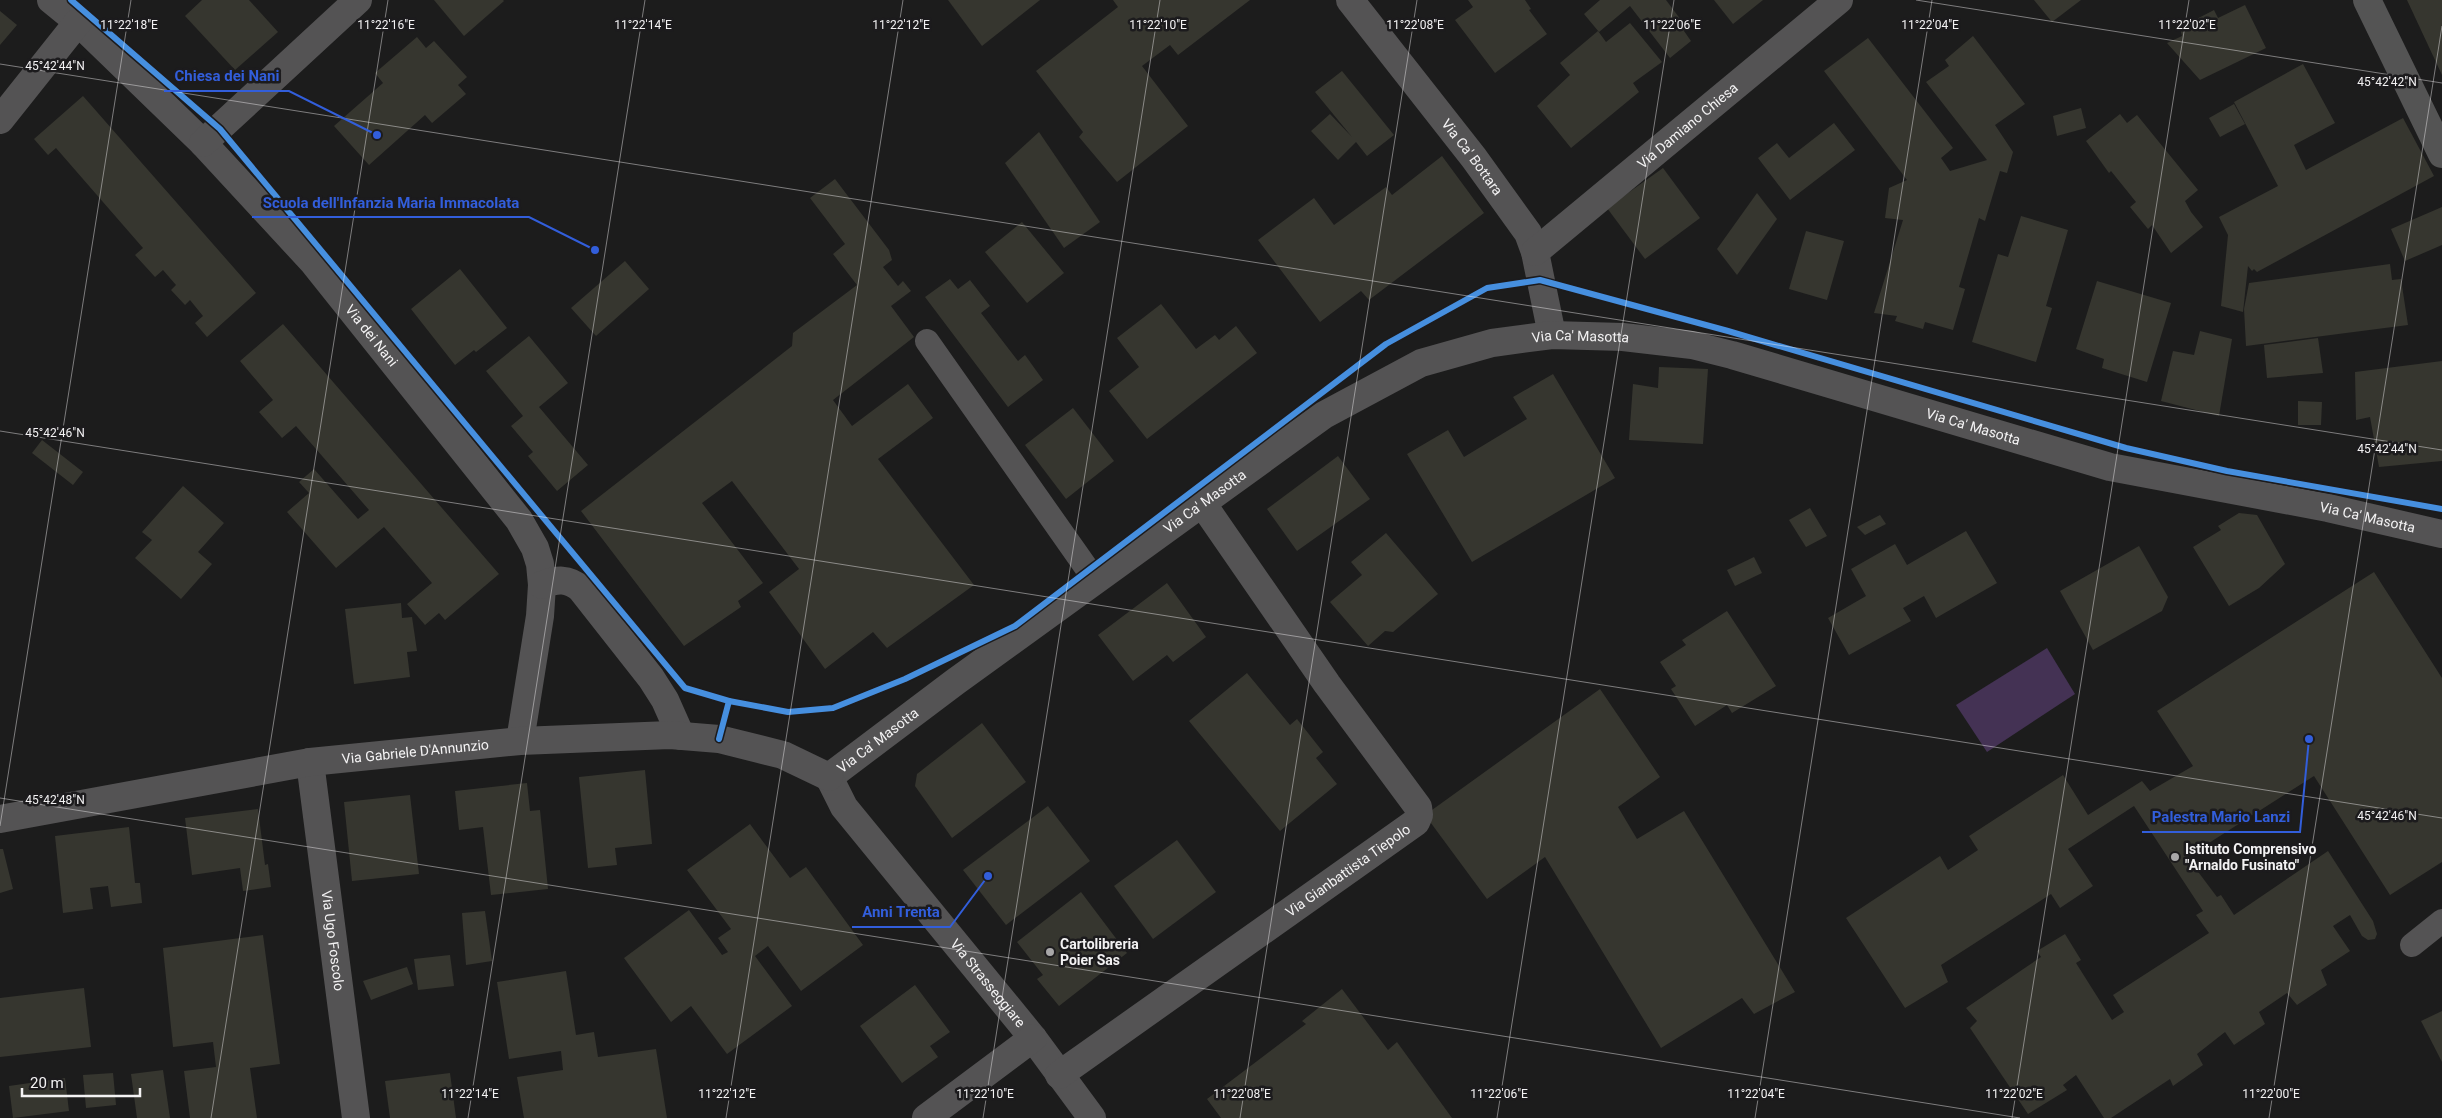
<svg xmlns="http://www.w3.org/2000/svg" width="2442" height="1118" font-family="Roboto,sans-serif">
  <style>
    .green { fill: #443254 }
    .building { fill: #36362f }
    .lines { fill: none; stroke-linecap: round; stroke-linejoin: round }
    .lane { stroke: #545354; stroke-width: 24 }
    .street { stroke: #545354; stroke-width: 28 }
    .primary { stroke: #545454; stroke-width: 28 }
    .cycleway-casing { stroke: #1c1b1d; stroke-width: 9 }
    .cycleway { stroke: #468fdf; stroke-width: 6 }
    .ticks { fill: none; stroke: #f3f2f3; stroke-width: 1; stroke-opacity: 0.45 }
    .poi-dot { fill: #a8a7a8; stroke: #1c1b1d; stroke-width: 2 }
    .labels { text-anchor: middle; stroke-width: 5; stroke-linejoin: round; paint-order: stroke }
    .street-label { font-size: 14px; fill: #f3f2f3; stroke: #1c1b1d }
    .poi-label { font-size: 14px; font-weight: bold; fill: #f3f2f3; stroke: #1c1b1d; text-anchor: start }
    .ticks-label { font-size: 12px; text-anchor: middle; fill: #f3f2f3; stroke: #1c1b1d; stroke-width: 5; stroke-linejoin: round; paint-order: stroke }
    .leader { fill: none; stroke: #325edb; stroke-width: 2 }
    .callout-dot { fill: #325edb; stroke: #1c1b1d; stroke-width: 2 }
    .callout-label { font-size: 15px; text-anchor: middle; font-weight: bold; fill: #325edb; stroke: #1c1b1d; stroke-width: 5; stroke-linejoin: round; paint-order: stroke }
  </style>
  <rect width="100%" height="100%" fill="#1c1c1c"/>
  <!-- green -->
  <path class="green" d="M2047 648 2075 694 1987 752 1956 705Z"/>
  <!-- building -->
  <g class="building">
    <path d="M202 0H249L278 32 235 70 185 16Z"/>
    <path d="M434 0H503L504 1 464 36Z"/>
    <path d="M948 0H1040L982 46Z"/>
    <path d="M1113 0H1250L1178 55 1170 45 1142 66 1188 126 1117 182 1079 137 1083 132 1036 71 1118 7Z"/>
    <path d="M1468 0H1525L1531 9 1529 10 1547 34 1495 73 1455 20 1473 7Z"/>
    <path d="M1600 0H1666L1687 28 1684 31 1691 41 1670 58 1630 6 1599 32 1584 14Z"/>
    <path d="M1714 0H1763L1733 24Z"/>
    <path d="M2034 0H2081L2052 22Z"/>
    <path d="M2407 0H2442V75Z"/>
    <path d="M2245 5 2266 48 2200 80 2167 43 2182 36 2180 28 2185 25 2214 10 2218 18Z"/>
    <path d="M0 11 17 25 0 45Z"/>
    <path d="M1630 23 1662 62 1633 83 1639 92 1571 148 1537 106 1570 75 1560 63 1598 31 1606 42Z"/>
    <path d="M1973 36 2025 104 1995 125 2013 152 2007 173 2000 171 1985 221 1979 218 1959 287 1965 289 1953 330 1925 322 1923 329 1895 321 1897 316 1874 313 1903 220 1885 218 1889 188 1907 180 1824 71 1868 38 1953 148 1941 158 1950 171 1987 160 1926 82 1949 66 1945 60Z"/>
    <path d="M417 37 426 48 434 41 467 77 458 85 466 94 432 123 425 115 369 165 334 126 383 83 375 73Z"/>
    <path d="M2303 64 2335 123 2294 145 2306 170 2403 118 2434 176 2257 272 2254 269 2252 271 2248 266 2243 312 2221 306 2228 235 2219 217 2278 186 2234 102Z"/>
    <path d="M1342 71 1394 135 1367 156 1356 142 1338 160 1311 131 1330 114 1352 137 1315 92Z"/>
    <path d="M83 96 256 293 207 337 195 323 203 316 190 300 185 305 171 290 176 285 163 270 155 277 135 255 143 248 56 148 48 155 34 139Z"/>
    <path d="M2234 104 2245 124 2220 137 2209 118Z"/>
    <path d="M2081 108 2086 128 2057 136 2053 116Z"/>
    <path d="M2120 114 2127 123 2137 115 2198 190 2185 201 2191 212 2203 227 2171 253 2152 225 2148 229 2130 207 2136 202 2111 171 2109 173 2086 141Z"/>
    <path d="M1834 123 1855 150 1790 200 1758 158 1777 143 1789 158Z"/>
    <path d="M1039 132 1100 222 1064 248 1005 163Z"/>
    <path d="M1442 156 1484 213 1369 300 1361 291 1320 322 1258 240 1314 198 1334 225 1386 187 1392 195Z"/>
    <path d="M1663 168 1700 218 1645 259 1607 208Z"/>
    <path d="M835 179 889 250 892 260 883 267 898 286 903 281 911 291 891 306 914 337 833 400 852 426 908 384 933 418 878 459 974 585 887 648 873 632 825 669 769 592 799 569 732 481 702 503 763 583 738 601 741 607 684 646 581 511 792 346 793 333 857 285 833 254 845 244 810 198Z"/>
    <path d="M1757 193 1777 219 1737 275 1717 249Z"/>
    <path d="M2442 207V245L2405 261 2391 229Z"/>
    <path d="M2021 216 2068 230 2046 306 2052 308 2036 362 1972 342 1998 254 2008 257Z"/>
    <path d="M1022 222 1064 273 1027 303 985 252Z"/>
    <path d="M1806 231 1844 241 1827 300 1789 289Z"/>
    <path d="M625 261 649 289 596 336 571 308Z"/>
    <path d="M2390 264 2392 280 2401 279 2408 325 2246 346 2244 309 2249 283Z"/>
    <path d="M460 269 507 328 476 352 474 350 455 365 411 309Z"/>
    <path d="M950 279 958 289 970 280 990 306 981 313 1018 361 1025 355 1043 380 1008 407 925 297Z"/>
    <path d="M2097 281 2171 303 2147 382 2102 368 2104 359 2076 349Z"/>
    <path d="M1161 304 1196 349 1215 335 1219 340 1236 326 1257 353 1147 439 1109 391 1139 367 1117 338Z"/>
    <path d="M283 324 499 574 445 620 439 613 425 625 407 604 432 583 384 527 336 568 287 512 309 493 299 482 314 469 358 519 369 510 296 426 282 438 259 412 273 400 240 361Z"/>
    <path d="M2200 331 2232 339 2219 416 2161 401 2173 351 2194 355Z"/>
    <path d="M529 336 568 383 539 407 588 465 557 491 528 456 533 452 511 426 523 416 486 371Z"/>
    <path d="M2318 338 2323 373 2267 378 2264 345Z"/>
    <path d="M2442 361V461L2379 467 2370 417 2356 420 2355 372Z"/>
    <path d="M1659 367 1708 369 1703 444 1629 440 1633 384 1658 388Z"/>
    <path d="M1553 374 1615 478 1472 562 1407 454 1448 430 1464 457 1527 419 1513 397Z"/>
    <path d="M2298 401 2322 402 2321 425H2298Z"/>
    <path d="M1073 408 1114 461 1066 499 1025 445Z"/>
    <path d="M42 440 83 472 73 485 32 453Z"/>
    <path d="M1338 456 1370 499 1297 551 1267 509Z"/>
    <path d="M183 486 224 523 198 552 212 564 181 599 135 558 152 540 142 532Z"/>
    <path d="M1810 508 1827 536 1806 547 1789 520Z"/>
    <path d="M2239 513 2257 515 2285 564 2259 588 2229 606 2193 547 2221 530 2218 526Z"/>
    <path d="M1880 515 1886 524 1865 535 1857 527Z"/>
    <path d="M1966 531 1997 583 1936 618 1924 596 1903 608 1911 621 1849 655 1828 618 1866 596 1851 569 1895 544 1907 565Z"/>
    <path d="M1386 533 1438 594 1393 632 1385 631 1368 646 1330 602 1362 575 1351 562Z"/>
    <path d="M2139 546 2168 597 2162 611 2093 650 2060 591Z"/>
    <path d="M1754 557 1762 573 1735 586 1727 570Z"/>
    <path d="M2374 572 2442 678V862L2390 895 2314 776 2187 857 2217 897 2221 895 2234 915 2328 851 2373 921 2377 934 2375 939 2368 940 2362 936 2350 915 2333 926 2350 951 2321 970 2327 985 2297 1005 2287 993 2259 1012 2265 1024 2234 1045 2225 1032 2197 1054 2203 1065 2173 1086 2170 1079 2111 1118H2104L2076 1075 2063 1085 2067 1090 2028 1114 1970 1028 1977 1021 1966 1008 2041 957 2037 951 2065 934 2081 960 2076 963 2112 1020 2124 1012 2113 995 2209 933 2196 915 2203 911 2134 806 2068 849 2093 886 2060 908 2051 894 1941 965 1948 982 1905 1008 1846 918 1940 856 1948 870 1978 850 1969 836 2063 775 2088 815 2142 781 2150 791 2193 766 2157 711Z"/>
    <path d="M1167 583 1206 637 1173 662 1167 655 1133 681 1098 635Z"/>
    <path d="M401 603 402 618 412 617 417 651 407 652 410 677 354 684 345 609Z"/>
    <path d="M1727 611 1776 686 1732 713 1727 705 1695 726 1671 689 1676 686 1660 662 1686 645 1682 640Z"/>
    <path d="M1247 673 1290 725 1297 719 1323 752 1316 758 1337 784 1280 831 1189 721Z"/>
    <path d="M1600 689 1660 777 1618 807 1637 839 1684 811 1795 992 1754 1014 1742 998 1661 1048 1545 857 1487 899 1425 815Z"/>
    <path d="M982 723 1026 782 952 838 915 786 917 774Z"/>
    <path d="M645 770 652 844 615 848 617 865 588 868 579 777Z"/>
    <path d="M527 783 530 811 540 810 548 889 491 895 483 827 459 830 455 791Z"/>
    <path d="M410 795 419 874 352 881 344 802Z"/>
    <path d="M1048 806 1090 861 1006 925 963 870Z"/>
    <path d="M258 809 265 865 268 864 271 887 243 891 240 868 192 875 185 818Z"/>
    <path d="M750 824 790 878 806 867 863 945 801 991 768 946 755 956 792 1006 727 1054 691 1006 671 1022 624 958 689 910 722 955 728 952 718 938 731 929 687 870Z"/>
    <path d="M129 827 135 883H140L142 903 111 907 108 886 90 888 93 909 63 913 55 836Z"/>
    <path d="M1177 840 1216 892 1153 939 1114 886Z"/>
    <path d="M0 849H3L13 889 0 893Z"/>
    <path d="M1081 892 1127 953 1059 1006 1037 979 1043 975 1017 942Z"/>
    <path d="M485 911 492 961 466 965 462 913Z"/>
    <path d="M263 935 280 1064 250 1068 257 1118H190L184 1071 216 1067 213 1042 173 1047 163 948Z"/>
    <path d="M450 955 454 986 418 990 414 959Z"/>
    <path d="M407 967 413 984 371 1000 363 981Z"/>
    <path d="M566 971 576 1035 594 1032 598 1057 656 1049 667 1118H524L517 1077 563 1070 561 1051 509 1059 497 982Z"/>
    <path d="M915 985 950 1032 930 1046 938 1057 902 1083 860 1026Z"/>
    <path d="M84 988 91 1047 0 1057V998Z"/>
    <path d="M1342 989 1388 1050 1397 1042 1452 1118H1221L1207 1099 1306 1024 1302 1021Z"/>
    <path d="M2442 1011V1062L2421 1021Z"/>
    <path d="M163 1070 170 1118H137L131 1074Z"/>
    <path d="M113 1073 116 1105 86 1108 83 1075Z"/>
    <path d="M450 1073 456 1118H390L385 1081Z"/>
    <path d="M65 1078 69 1111 13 1118 9 1086Z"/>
  </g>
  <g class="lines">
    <!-- lane -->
    <g class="lane">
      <path d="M927 341 1095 580"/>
      <path d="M2412 945 2442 921"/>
    </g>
    <!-- street -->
    <g class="street">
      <path id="s1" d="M51 0 78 22 203 143 313 262 519 520 535 548 540 564 542 585 540 616 520 741"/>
      <path id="s2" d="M1350 0 1474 158 1528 233 1535 252 1552 335"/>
      <path d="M0 120 78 22"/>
      <path d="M203 143 358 0"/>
      <path id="s3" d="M1535 252 1839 0"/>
      <path d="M542 585C557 579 568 578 581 589L651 678 665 700 681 736"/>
      <path id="s4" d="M310 762 356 1118"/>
      <path id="s5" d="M829 777 955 682 1324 415 1421 363 1492 343 1552 335 1623 337 1692 345 1732 355 2110 467 2328 508 2442 534"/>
      <path id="s6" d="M829 777 844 807 1033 1038 1092 1118"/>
      <path id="s7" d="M0 819 310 762 520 741 670 735 719 739 783 755 829 777"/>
      <path id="s8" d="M1059 1075 1416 822 1419 815 1418 807 1327 684 1202 503"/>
      <path d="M926 1118 1033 1038"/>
    </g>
    <!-- primary -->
    <path class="primary" d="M2367 0 2442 154"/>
    <defs>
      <g id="cycleway">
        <path d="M71 0 220 129 685 688 729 701 719 739"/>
        <path d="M729 701 788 712 833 708 905 679 1015 626 1386 344 1487 288 1540 280 1728 331 2126 448 2227 471 2442 509"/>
      </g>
    </defs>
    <!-- cycleway casing -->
    <use href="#cycleway" class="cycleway-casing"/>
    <!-- cycleway -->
    <use href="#cycleway" class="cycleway"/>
  </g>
  <!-- ticks -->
  <path class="ticks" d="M1916 0 2442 83M0 64 2442 450M0 431 2442 818M0 798 2020 1118M0 826 131 0M211 1118 388 0M468 1118 645 0M726 1118 903 0M983 1118 1160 0M1240 1118 1417 0M1497 1118 1674 0M1755 1118 1932 0M2012 1118 2189 0M2269 1118 2442 26"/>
  <!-- markers -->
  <g class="poi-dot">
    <circle cx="2175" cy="857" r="5"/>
    <circle cx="1050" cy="952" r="5"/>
  </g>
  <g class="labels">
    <!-- street labels -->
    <g class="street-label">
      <text dy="5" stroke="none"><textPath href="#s3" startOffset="198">Via Damiano Chiesa</textPath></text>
      <text dy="5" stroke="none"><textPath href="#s2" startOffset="199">Via Ca' Bottara</textPath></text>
      <text dy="5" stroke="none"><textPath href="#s1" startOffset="465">Via dei Nani</textPath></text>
      <text dy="5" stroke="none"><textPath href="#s5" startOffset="886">Via Ca' Masotta</textPath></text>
      <text dy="5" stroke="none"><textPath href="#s5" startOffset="1291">Via Ca' Masotta</textPath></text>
      <text dy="5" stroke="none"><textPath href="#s5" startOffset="466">Via Ca' Masotta</textPath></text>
      <text dy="5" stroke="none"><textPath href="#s5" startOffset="1696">Via Ca' Masotta</textPath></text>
      <text dy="5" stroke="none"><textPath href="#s5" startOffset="61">Via Ca' Masotta</textPath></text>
      <text dy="5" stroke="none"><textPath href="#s7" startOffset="421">Via Gabriele D'Annunzio</textPath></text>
      <text dy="5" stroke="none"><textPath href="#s8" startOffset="354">Via Gianbattista Tiepolo</textPath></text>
      <text dy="5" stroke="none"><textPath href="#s4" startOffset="180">Via Ugo Foscolo</textPath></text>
      <text dy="5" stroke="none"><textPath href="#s6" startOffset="261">Via Strasseggiare</textPath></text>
    </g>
    <!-- poi labels -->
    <g class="poi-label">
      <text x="2185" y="854">Istituto Comprensivo<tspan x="2185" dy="16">"Arnaldo Fusinato"</tspan></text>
      <text x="1060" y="949">Cartolibreria<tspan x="1060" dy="16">Poier Sas</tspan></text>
    </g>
  </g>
  <g class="ticks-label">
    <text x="129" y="29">11°22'18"E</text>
    <text x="386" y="29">11°22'16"E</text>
    <text x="643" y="29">11°22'14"E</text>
    <text x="901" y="29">11°22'12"E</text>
    <text x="1158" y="29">11°22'10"E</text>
    <text x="1415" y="29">11°22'08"E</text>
    <text x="1672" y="29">11°22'06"E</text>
    <text x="1930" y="29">11°22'04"E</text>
    <text x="2187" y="29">11°22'02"E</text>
    <text x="55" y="70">45°42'44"N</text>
    <text x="2387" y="86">45°42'42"N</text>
    <text x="55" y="437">45°42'46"N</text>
    <text x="2387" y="453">45°42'44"N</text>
    <text x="55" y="804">45°42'48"N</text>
    <text x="2387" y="820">45°42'46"N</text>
    <text x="470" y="1098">11°22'14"E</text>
    <text x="727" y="1098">11°22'12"E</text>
    <text x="985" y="1098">11°22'10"E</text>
    <text x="1242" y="1098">11°22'08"E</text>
    <text x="1499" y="1098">11°22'06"E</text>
    <text x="1756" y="1098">11°22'04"E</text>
    <text x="2014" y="1098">11°22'02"E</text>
    <text x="2271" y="1098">11°22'00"E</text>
  </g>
  <!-- callouts -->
  <path class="leader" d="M377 135L289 91H164M595 250L529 217H252M2309 739L2300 832H2142M988 876L950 927H852"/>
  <g class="callout-dot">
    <circle cx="377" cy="135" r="5"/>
    <circle cx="595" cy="250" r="5"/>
    <circle cx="2309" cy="739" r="5"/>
    <circle cx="988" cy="876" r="5"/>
  </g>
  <g class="callout-label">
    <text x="227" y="81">Chiesa dei Nani</text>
    <text x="391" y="208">Scuola dell'Infanzia Maria Immacolata</text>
    <text x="2221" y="822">Palestra Mario Lanzi</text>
    <text x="901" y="917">Anni Trenta</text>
  </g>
  <!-- scale -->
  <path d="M22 1088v8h118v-8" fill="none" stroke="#f3f2f3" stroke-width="2.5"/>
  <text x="30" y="1088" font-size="15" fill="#f3f2f3" stroke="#1c1b1d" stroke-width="4" paint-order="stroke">20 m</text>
</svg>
